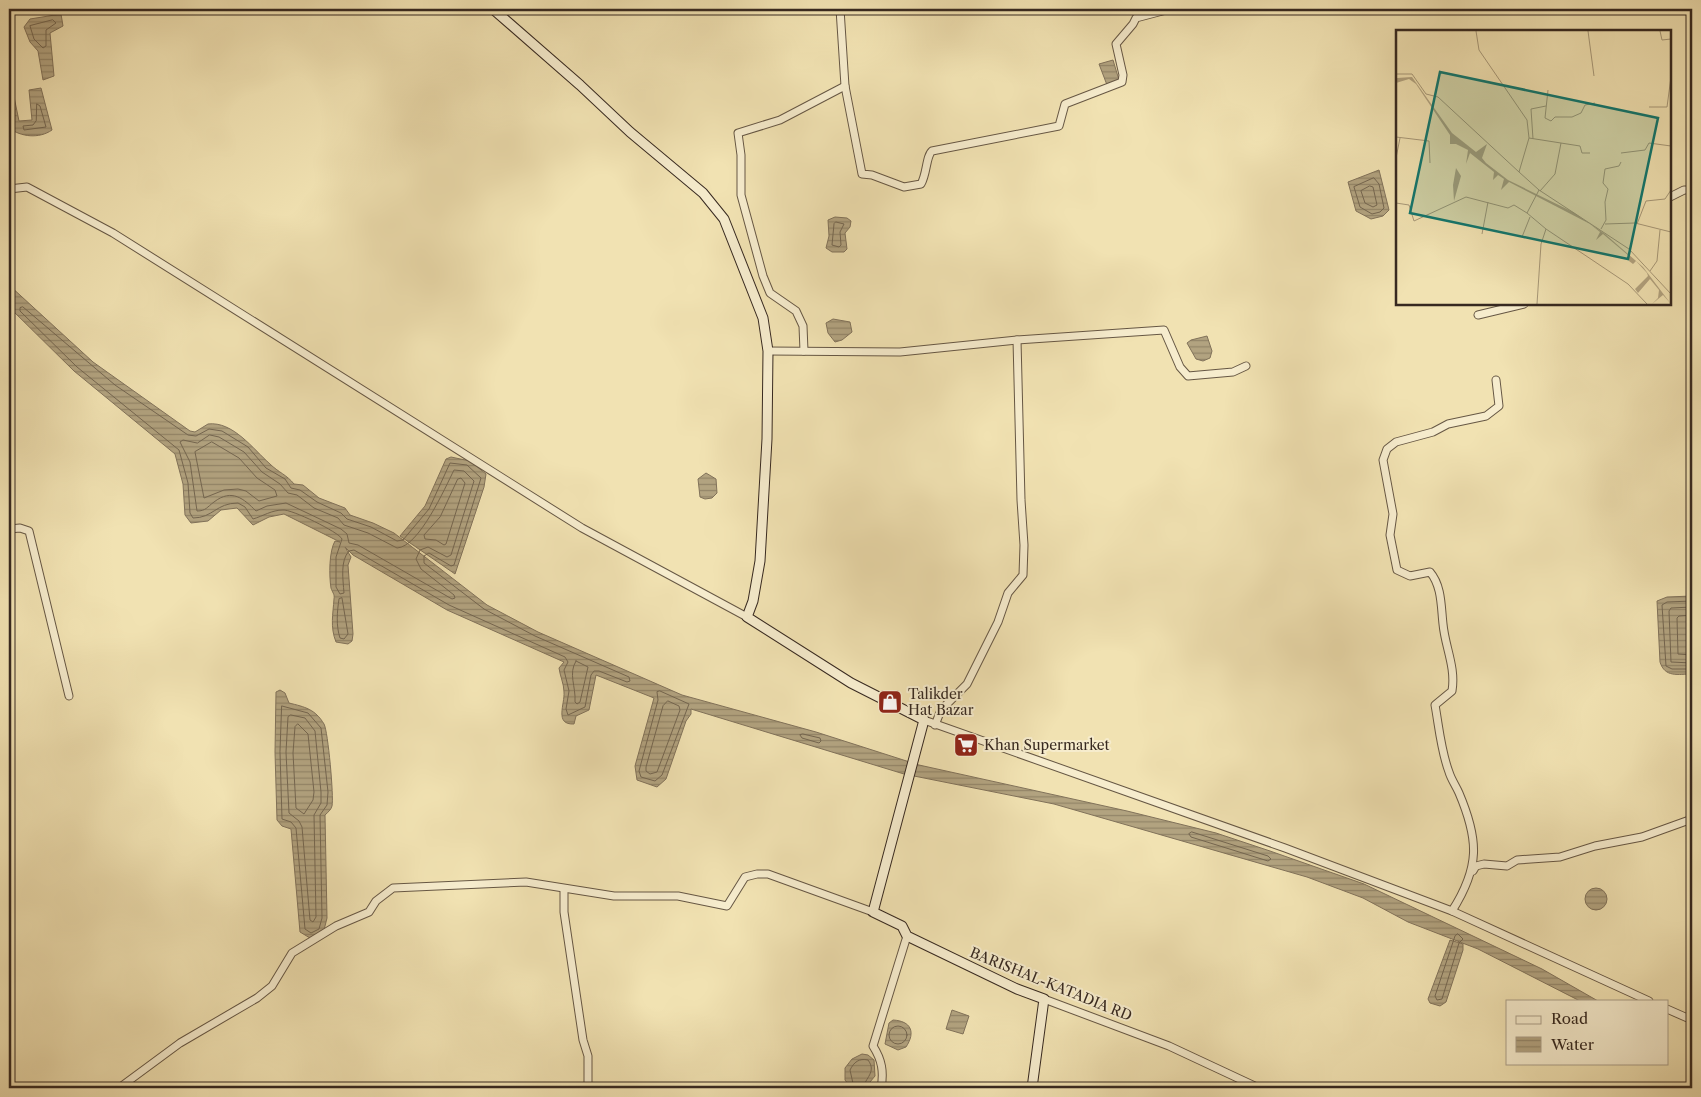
<svg xmlns="http://www.w3.org/2000/svg" width="1701" height="1097" font-family="'Libre Caslon Text',serif">
  <style>
    .water { fill: url(#water-rules); stroke: #81725a }
    .lines { fill: none; stroke-linecap: round; stroke-linejoin: round }
    .shore { stroke: #746650; stroke-width: 1 }
    .street-casing { stroke: #665744; stroke-width: 9 }
    .secondary-casing { stroke: #372920; stroke-width: 11 }
    .street { stroke: #f6eccd; stroke-width: 7 }
    .secondary { stroke: #f6eccd; stroke-width: 9 }
    .labels { text-anchor: middle; stroke-width: 4; stroke-linejoin: round; paint-order: stroke }
    .poi-label { font-size: 14px; fill: #372920; stroke: #f6eccd; text-anchor: start }
    .street-label { font-size: 14px; fill: #372920; stroke: #f6eccd }
    .inset-road { fill: none; stroke: #a79878; stroke-width: 1 }
    .view { fill: #0f766e; fill-opacity: 0.15; stroke: #0f766e; stroke-width: 2.5 }
    .inset-edge { fill: none; stroke: #372920; stroke-width: 2.5 }
  </style>
  <defs>
    <pattern id="water-rules" width="6" height="5" patternUnits="userSpaceOnUse" patternTransform="scale(1.25)"><rect width="6" height="5" fill="#b2a380"/><path d="M0 2.5h6" fill="none" stroke="#928568"/></pattern>
  </defs>
  <rect width="100%" height="100%" fill="#f1e2b2"/>
  <filter id="stains"><feTurbulence type="fractalNoise" baseFrequency=".004" numOctaves="4"/><feColorMatrix values="0 0 0 0 .2 0 0 0 0 .09 0 0 0 0 .02 0 0 0 .5 -.17"/></filter>
  <radialGradient id="worn" r=".72"><stop offset=".6" stop-color="#630" stop-opacity="0"/><stop offset="1" stop-color="#630" stop-opacity=".3"/></radialGradient>
  <!-- water -->
  <g class="water">
    <path d="M61 14 63 26 50 33 54 76 43 80 38 51 30 42 24 27 30 19Z"/>
    <path d="M1113 60 1119 80 1107 85 1099 64Z"/>
    <path d="M41 88 52 130C39 139 21 137 9 128V92H13L19 121 32 120 29 90Z"/>
    <path d="M1379 170 1389 210 1383 216 1371 219 1356 211 1348 182Z"/>
    <path d="M835 217 847 218 851 221 850 227 845 233 847 249 844 252H832L826 248 829 236 828 220Z"/>
    <path d="M9 285 93 362 190 431 195 432 208 424C233 421 253 449 270 464 278 472 287 475 294 484L303 485 319 498 345 508 350 515 373 523 394 533 487 605 538 632 682 695 816 732 919 765 1127 811 1216 833 1270 851 1364 884 1542 969 1598 1001H1580L1478 949 1408 922 1363 898 1307 877 1054 804 904 774 691 709V714L686 721 666 779 657 787 637 780 635 766 654 698 596 675 589 710 576 716 574 724C554 725 565 704 564 692 564 684 560 676 559 668L564 662 447 610 353 555 345 547 351 557 348 565 353 634 352 641 348 644 336 642C330 627 333 614 334 599 335 594 332 592 331 588 329 576 329 551 335 541L340 542 284 514 269 517 253 525 237 508 221 510 208 521 191 523 185 515 183 484 175 454 74 371 9 307Z"/>
    <path d="M833 319 850 322 852 332 842 340 835 342 828 333 826 323Z"/>
    <path d="M1207 336 1212 351 1210 358 1203 361 1196 359 1187 343 1191 340Z"/>
    <path d="M451 457 470 461 486 474 484 487 455 574 400 536 425 506 446 459Z"/>
    <path d="M706 473 716 479 717 493 712 498 705 499 700 497 698 479Z"/>
    <path d="M1692 596V674C1678 674 1665 678 1660 662L1657 601 1667 597Z"/>
    <path d="M280 690 285 693 289 703C305 707 315 709 324 724 328 731 334 797 332 806 331 810 328 812 325 815L327 918 323 934 310 938 300 932 291 829 282 826 277 820 275 752 276 692Z"/>
    <circle cx="1596" cy="899" r="11"/>
    <path d="M1450 940 1463 944V950L1446 1002 1440 1006 1430 1003 1428 999Z"/>
    <path d="M952 1010 969 1016 963 1034 946 1029Z"/>
    <path d="M893 1020C911 1021 916 1032 906 1047L898 1050 885 1044 889 1023Z"/>
    <path d="M862 1054 868 1055 874 1060 875 1076 865 1088H851L845 1080V1068L852 1059Z"/>
  </g>
  <g class="lines">
    <!-- shore -->
    <g class="shore">
      <path d="M53 20 56 23 46 30V46L43 48 34 39 30 26Z"/>
      <path d="M37 104 40 106 46 127 24 130 23 126 33 125 36 121Z"/>
      <path d="M1374 178 1379 184 1384 208 1380 212 1372 214 1360 207 1354 187Z"/>
      <path d="M1370 186 1373 187 1377 205 1373 207 1365 203 1361 191Z"/>
      <path d="M836 222 844 224 840 232 841 245 839 247 832 245 834 224Z"/>
      <path d="M23 307 115 385 188 435 196 436 209 429 222 431 248 447 266 468 285 479 291 488 300 490 317 502 341 513 347 519 371 527 397 541 403 540 429 509 450 463 467 465 481 478 454 565 451 566 429 553 424 556V563L484 609 535 636 629 677 630 681 627 682 599 671H594L591 675 585 707 568 715 566 709 569 691 564 670 568 662 565 657 449 605 354 550 349 551C340 561 343 579 344 593L340 594 336 587V557L342 539C339 532 291 509 283 510 272 510 263 516 253 519L245 507 238 503C216 503 213 518 193 518L190 513 188 483 179 450 77 367 20 311V308Z"/>
      <path d="M210 435 219 437 244 452 262 472 280 484 288 493 297 495 314 508 338 518 344 525 368 533 397 548C419 547 445 488 454 470L464 471 474 481 451 555 447 557 428 547 420 550 416 559 421 569 454 595 455 598 452 599 358 545 349 543 347 534 341 529 286 503 267 506 256 511C244 499 232 488 214 502 207 507 206 511 197 511L190 462 180 442 183 440 197 443Z"/>
      <path d="M212 442 239 458 257 478 275 490 277 496 259 501 246 491 238 489 224 490 204 498 195 452Z"/>
      <path d="M458 479 461 478 465 483 446 544 444 545 436 540 425 539 424 535 440 517Z"/>
      <path d="M342 598 348 634 344 639 340 638C336 626 337 612 339 599Z"/>
      <path d="M1692 601 1667 602 1662 605 1666 666 1672 669H1692"/>
      <path d="M1692 607 1671 608 1669 611 1671 662 1692 663"/>
      <path d="M1692 615 1679 616 1677 618 1678 654 1692 655"/>
      <path d="M576 661 588 667 580 702 577 704 575 702C576 686 568 674 576 661Z"/>
      <path d="M660 691 689 704 662 775 655 781 641 777 639 771 658 700 657 692Z"/>
      <path d="M668 701 679 706 680 710 657 772 650 774 646 771V767L663 706Z"/>
      <path d="M282 706 308 713 321 728 328 792 327 805 320 815 322 918 319 929 311 933 305 929 296 828 291 822 282 819 280 752Z"/>
      <path d="M291 715 305 718 315 731 321 792V803L314 815 316 917 313 922 310 920 302 827 299 821 289 813 286 752 288 717Z"/>
      <path d="M298 724 308 734 314 792 313 800 304 814 296 808 293 753 295 727Z"/>
      <path d="M803 734 820 738 821 741 819 743 802 738 800 735Z"/>
      <path d="M1192 832 1268 856 1271 859 1268 861 1191 837 1189 834Z"/>
      <path d="M1458 934 1463 939 1459 943 1442 999 1437 1000 1435 996 1455 936Z"/>
      <circle cx="898" cy="1035" r="9"/>
      <path d="M854 1088 850 1070C854 1062 859 1058 868 1060 877 1072 865 1078 863 1088"/>
    </g>
    <defs>
      <g id="street">
        <path d="M840 9 845 86 862 174 872 175 904 187 921 184C927 174 926 156 932 151L1059 126 1065 104 1122 82 1123 75 1116 44 1133 24 1136 18 1170 9"/>
        <path d="M9 189 27 187 113 233 582 528 747 617"/>
        <path d="M1670 197 1684 190H1692"/>
        <path d="M1478 315 1524 304"/>
        <path d="M768 351 900 352 1017 340 1164 330 1180 367 1188 376 1233 372 1246 366"/>
        <path d="M804 351 803 326 796 311 770 293 763 276 741 195V155L738 133 780 120 845 86"/>
        <path d="M9 529 20 528 29 531 69 696"/>
        <path d="M924 720 1285 848 1452 911 1649 1001"/>
        <path d="M935 725 941 710 967 684 998 622 1008 593 1023 575 1024 545 1021 500 1017 340"/>
        <path d="M1473 871 1476 866 1484 864 1507 866 1517 860 1560 857 1595 846 1642 837 1692 819"/>
        <path d="M564 889V912L583 1040 588 1056V1088"/>
        <path d="M1452 911C1480 867 1479 840 1459 793 1456 786 1451 779 1449 772 1441 751 1439 727 1435 705L1452 691C1456 667 1445 647 1443 624 1441 607 1442 586 1430 572L1410 576 1397 570 1390 535 1393 514 1383 460 1387 449 1396 442 1433 432 1448 424 1486 416 1499 406 1496 380"/>
        <path d="M1044 999 1169 1046 1259 1088"/>
        <path d="M1667 1009 1692 1020"/>
        <path d="M119 1088 180 1043 257 998 272 986 292 953 336 926 369 912 376 901 393 888 526 882 614 896H678L727 906 745 877 757 874H768L873 912"/>
        <path d="M881 1088C884 1072 882 1060 873 1046L907 936"/>
      </g>
      <path id="secondary" d="M493 9 580 85 630 132 703 193 724 219 763 318 768 351 767 439 760 561 753 601 747 617 851 683 924 720 873 912 902 926 907 936 1017 989 1044 999 1032 1088"/>
    </defs>
    <!-- street casing -->
    <use href="#street" class="street-casing"/>
    <!-- secondary casing -->
    <use href="#secondary" class="secondary-casing"/>
    <!-- street -->
    <use href="#street" class="street"/>
    <!-- secondary -->
    <use href="#secondary" class="secondary"/>
  </g>
  <!-- icons -->
  <defs>
    <symbol id="shop-square" viewBox="-11 -11 22 22"><rect x="-9" y="-9" width="18" height="18" rx="4" fill="#8f2418" stroke="#f6eccd"/><path d="M-5-2.5h2.3a2.7 3.5 0 0 1 5.4 0H5L5.5 6h-11ZM-1.5-2.5h3a1.5 2.3 0 0 0-3 0Z" fill="#fff"/></symbol>
    <symbol id="supermarket-square" viewBox="-11 -11 22 22"><rect x="-9" y="-9" width="18" height="18" rx="4" fill="#8f2418" stroke="#f6eccd"/><path d="M-6-5.5h2.5l.6 2H6L4.5 2H-2.5L-4.4-4H-6ZM-1.5 3.2a1.3 1.3 0 1 0 .1 0ZM3 3.2a1.3 1.3 0 1 0 .1 0Z" fill="#fff"/></symbol>
  </defs>
  <g fill-rule="evenodd">
    <use href="#shop-square" x="876" y="688" width="28" height="28"/>
    <use href="#supermarket-square" x="952" y="731" width="28" height="28"/>
  </g>
  <g class="labels">
    <!-- poi labels -->
    <g class="poi-label">
      <text x="908" y="699">Talikder<tspan x="908" dy="16">Hat Bazar</tspan></text>
      <text x="984" y="750">Khan Supermarket</text>
    </g>
    <!-- street labels -->
    <g class="street-label">
      <text transform="translate(1051 984) rotate(22)" y="5">BARISHAL-KATADIA RD</text>
    </g>
  </g>
  <!-- overview -->
  <g transform="translate(1396 30)">
    <rect width="275" height="275" fill="#f1e2b2"/>
    <path d="M16 47 56 103 80 122 91 114 86 128 90 133 112 150 177 182 209 204 247 237 275 274 267 265 256 274 262 268 263 260 254 249 242 263 239 259 252 246 251 243 240 231 237 234 233 231V226L207 204 200 210 204 202 194 194 113 152 105 160 108 149 102 145 97 150 98 142 74 123 70 134 72 120 60 114H54V105L20 54 13 49 0 53 1 48ZM60 138 65 146 58 171 57 155Z" fill="#b2a380"/>
    <path class="inset-road" d="M80 1 83 20 131 90 133 108 123 142 143 160 131 183 150 199 145 214 141 274M192 1 198 46M264 1 266 10 275 9M0 44H16L30 64 42 67 123 142M152 60 149 88 155 91 159 87H176L185 83 189 75 199 73M253 77H271L275 47M0 107 33 111 34 133M133 108 184 116 186 123H194M137 109 135 79 150 76M225 123 249 120 253 113 275 116M0 128 4 108M143 160 233 219 275 264M144 161 159 144 165 113M0 173 13 175 18 191 70 167 112 178 118 175 131 183M209 194 239 193 275 202M241 194 250 171 269 169 275 160M150 199 232 254 251 274M205 199 210 190 209 172 212 159 207 153 209 139 223 136 225 132M86 204 92 172M126 207 134 187M254 241 261 231 264 200"/>
    <path class="view" d="M44 42 262 88 232 229 14 183Z"/>
    <rect width="275" height="275" class="inset-edge"/>
  </g>
  <!-- margin -->
  <rect width="1701" height="1097" fill="none" stroke="#f1e2b2" stroke-width="30"/>
  <rect x="10" y="10" width="1681" height="1077" fill="none" stroke="#372920" stroke-width="2.5"/>
  <rect x="15" y="15" width="1671" height="1067" fill="none" stroke="#372920"/>
  <!-- legend -->
  <rect x="1506" y="1000" width="162" height="65" fill="#f6eccd" stroke="#aa9e88"/>
  <rect x="1516" y="1016" width="25" height="8" fill="#f6eccd" stroke="#aa9e88"/>
  <text x="1551" y="1024" font-size="15" fill="#372920">Road</text>
  <rect x="1516" y="1037" width="25" height="15" fill="url(#water-rules)" stroke="#aa9e88"/>
  <text x="1551" y="1050" font-size="15" fill="#372920">Water</text>
  <rect width="100%" height="100%" filter="url(#stains)"/>
  <rect width="100%" height="100%" fill="url(#worn)"/>
</svg>
